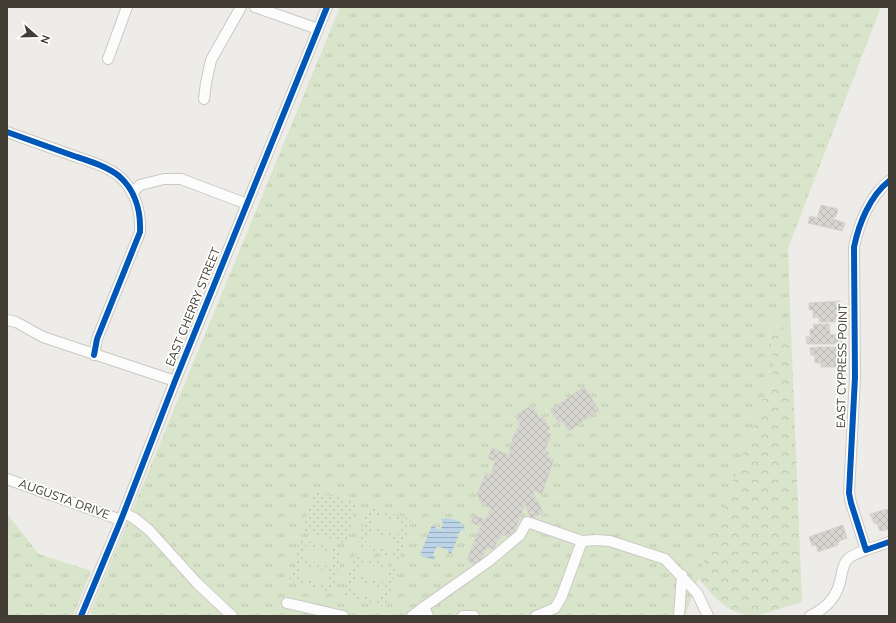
<svg xmlns="http://www.w3.org/2000/svg" width="896" height="623" font-family="'Nunito Sans',sans-serif">
  <style>
    .grass { fill: url(#grass-tufts) }
    .forest { fill: url(#forest-crowns) }
    .park { fill: url(#park-dots) }
    .pitch { fill: #d9e5ca }
    .water { fill: url(#water-rules) }
    .building { fill: url(#building-cross-hatch); stroke: #d5d3ce }
    .lines { fill: none; stroke-linecap: round; stroke-linejoin: round }
    .minor-casing { stroke: #cbc9c5; stroke-width: 12 }
    .minor { stroke: #fcfcfc; stroke-width: 10 }
    .cycleway-casing { stroke: #fff; stroke-width: 8 }
    .cycleway { stroke: #0057b8; stroke-width: 6 }
    .labels { text-anchor: middle; stroke-width: 3.5; stroke-linejoin: round; paint-order: stroke }
    .street-label { font-size: 12px; fill: #423d35; stroke: #fff }
  </style>
  <defs>
    <pattern id="grass-tufts" width="24" height="20" patternUnits="userSpaceOnUse"><rect width="24" height="20" fill="#d9e5ca"/><path d="M3 7l-1-3M5 7V3M7 7l1-3M15 17l-1-3M17 17v-4M19 17l1-3" fill="none" stroke="#bbc5ae"/></pattern>
    <pattern id="forest-crowns" width="20" height="18" patternUnits="userSpaceOnUse"><rect width="20" height="18" fill="#d9e5ca"/><path d="M2 6a3 3 0 1 1 6 0M12 15a3 3 0 1 1 6 0" fill="none" stroke="#bbc5ae"/></pattern>
    <pattern id="park-dots" width="8" height="8" patternUnits="userSpaceOnUse"><rect width="8" height="8" fill="#d9e5ca"/><path d="M2 2h.1M6 6h.1" fill="none" stroke="#bbc5ae" stroke-width="1.8" stroke-linecap="round"/></pattern>
    <pattern id="water-rules" width="6" height="5" patternUnits="userSpaceOnUse"><rect width="6" height="5" fill="#bcd4e7"/><path d="M0 2.5h6" fill="none" stroke="#9aadbc"/></pattern>
    <pattern id="building-cross-hatch" width="8" height="8" patternUnits="userSpaceOnUse"><rect width="8" height="8" fill="#d6d5d0"/><path d="M0 0l8 8M0 8l8-8" fill="none" stroke="#b9b8b3"/></pattern>
  </defs>
  <rect width="100%" height="100%" fill="#edece8"/>
  <!-- grass -->
  <g class="grass">
    <path d="M340 7H881L788 248 791 331 768 320 774 369 685 616H97L90 613Z"/>
    <path d="M7 514 39 554 91 571 73 616H7Z"/>
  </g>
  <!-- forest -->
  <path class="forest" d="M768 320 791 331 802 602 756 616C729 616 714 597 698 578L774 369Z"/>
  <!-- park -->
  <g class="park">
    <path d="M314 491 357 503 346 543 303 531Z"/>
    <path d="M368 507 411 519 400 559 357 547Z"/>
    <path d="M300 539 343 551 332 592 289 580Z"/>
    <path d="M354 555 397 567 386 607 343 595Z"/>
  </g>
  <!-- pitch -->
  <g class="pitch">
    <path d="M374 514 402 522 399 534 370 526Z"/>
    <path d="M369 532 397 540 393 552 365 545Z"/>
    <path d="M306 546 334 554 331 567 302 559Z"/>
    <path d="M360 562 389 570 385 583 357 575Z"/>
    <path d="M301 564 329 572 326 585 297 577Z"/>
    <path d="M355 580 383 588 380 600 352 592Z"/>
  </g>
  <!-- water -->
  <path class="water" d="M448 518 459 521 465 529 460 531 458 536 452 534 458 537 451 554 448 552V550L437 546 433 555 435 556 434 560 420 555 432 525 436 526 435 528 446 532 441 529 443 523 441 519Z"/>
  <!-- building -->
  <g class="building">
    <path d="M821 205 838 209 836 217 834 216 833 219 845 223 842 231 808 223 810 216 817 218Z"/>
    <path d="M840 301 841 314 836 315 837 320H835V322H819V317L813 318V310H809V303Z"/>
    <path d="M813 324H829L830 334 828 335 841 334 842 344H807L806 337H810V329H814Z"/>
    <path d="M818 347H841L842 360H838L837 367H821V363H815V355H811L810 348Z"/>
    <path d="M584 387 599 410 569 431 562 421 559 423 550 410Z"/>
    <path d="M532 405 540 419 543 417 550 429 546 432 551 434 545 451 549 452 547 457 554 460 542 494 534 490 533 492 536 499H535L538 501 543 513 531 519 525 504 512 537 501 535 500 539H498L494 549 486 548 478 567 467 560 480 527 483 528V527L471 523 474 515 486 520 490 510 491 511 492 509 482 504 477 494 486 473 490 475 495 462 488 458 492 448 509 455 511 450 509 449 513 440 512 439 520 423 515 416Z"/>
    <path d="M887 509 889 513V529L880 531 877 523 875 524 873 521 870 514Z"/>
    <path d="M843 525 847 538 839 541 840 542H838V545L818 552 816 545 812 546 809 537Z"/>
  </g>
  <g class="lines">
    <defs>
      <g id="minor">
        <path d="M255 7 318 29"/>
        <path d="M108 59 127 7"/>
        <path d="M204 99 206 83 211 60 241 7"/>
        <path d="M7 132C29 140 52 148 74 156 89 161 106 166 119 176 135 190 141 211 140 232L97 339 94 355"/>
        <path d="M132 193 140 185 164 179H181L247 204"/>
        <path d="M7 320 16 322 43 337 175 381"/>
        <path d="M7 479 121 520"/>
        <path d="M124 513 134 518 149 530 197 583 232 616"/>
        <path d="M582 541 596 540 610 541 665 559 697 593 708 616"/>
        <path d="M866 550 851 503 849 493 855 377 854 247C859 223 870 196 889 181"/>
        <path d="M287 603 343 616"/>
        <path d="M81 616 121 520 175 381 327 7"/>
        <path d="M412 616 424 607"/>
        <path d="M428 616 424 607 489 561 520 535 527 522 582 541 561 598 555 608 536 616"/>
        <path d="M463 616H474"/>
        <path d="M679 616 682 575"/>
        <path d="M810 616C825 609 836 598 840 582 842 574 842 565 848 559 855 552 879 546 889 542"/>
      </g>
    </defs>
    <!-- minor casing -->
    <use href="#minor" class="minor-casing"/>
    <!-- minor -->
    <use href="#minor" class="minor"/>
    <defs>
      <g id="cycleway">
        <path d="M7 132C29 140 52 148 74 156 89 161 106 166 119 176 135 190 141 211 140 232L97 339 94 355"/>
        <path d="M889 181C870 196 859 223 854 247L855 377 849 493 851 503 866 550 889 542"/>
        <path d="M81 616 121 520 175 381 327 7"/>
      </g>
    </defs>
    <!-- cycleway casing -->
    <use href="#cycleway" class="cycleway-casing"/>
    <!-- cycleway -->
    <use href="#cycleway" class="cycleway"/>
  </g>
  <g class="labels">
    <!-- street labels -->
    <g class="street-label">
      <text transform="translate(193 307) rotate(-68)" y="4">EAST CHERRY STREET</text>
      <text transform="translate(842 366) rotate(-89)" y="4">EAST CYPRESS POINT</text>
      <text transform="translate(64 499) rotate(20)" y="4">AUGUSTA DRIVE</text>
    </g>
  </g>
  <!-- border -->
  <rect width="896" height="623" fill="none" stroke="#423d35" stroke-width="16"/>
  <!-- north arrow -->
  <g transform="translate(36 36) rotate(110)" stroke="#ffffff" stroke-width="3" paint-order="stroke">
  <path d="M0-3L7 15L0 10L-7 15Z" fill="#423d35"/>
  <text y="-6" font-size="11" font-weight="bold" text-anchor="middle" fill="#423d35">N</text>
  </g>
</svg>
